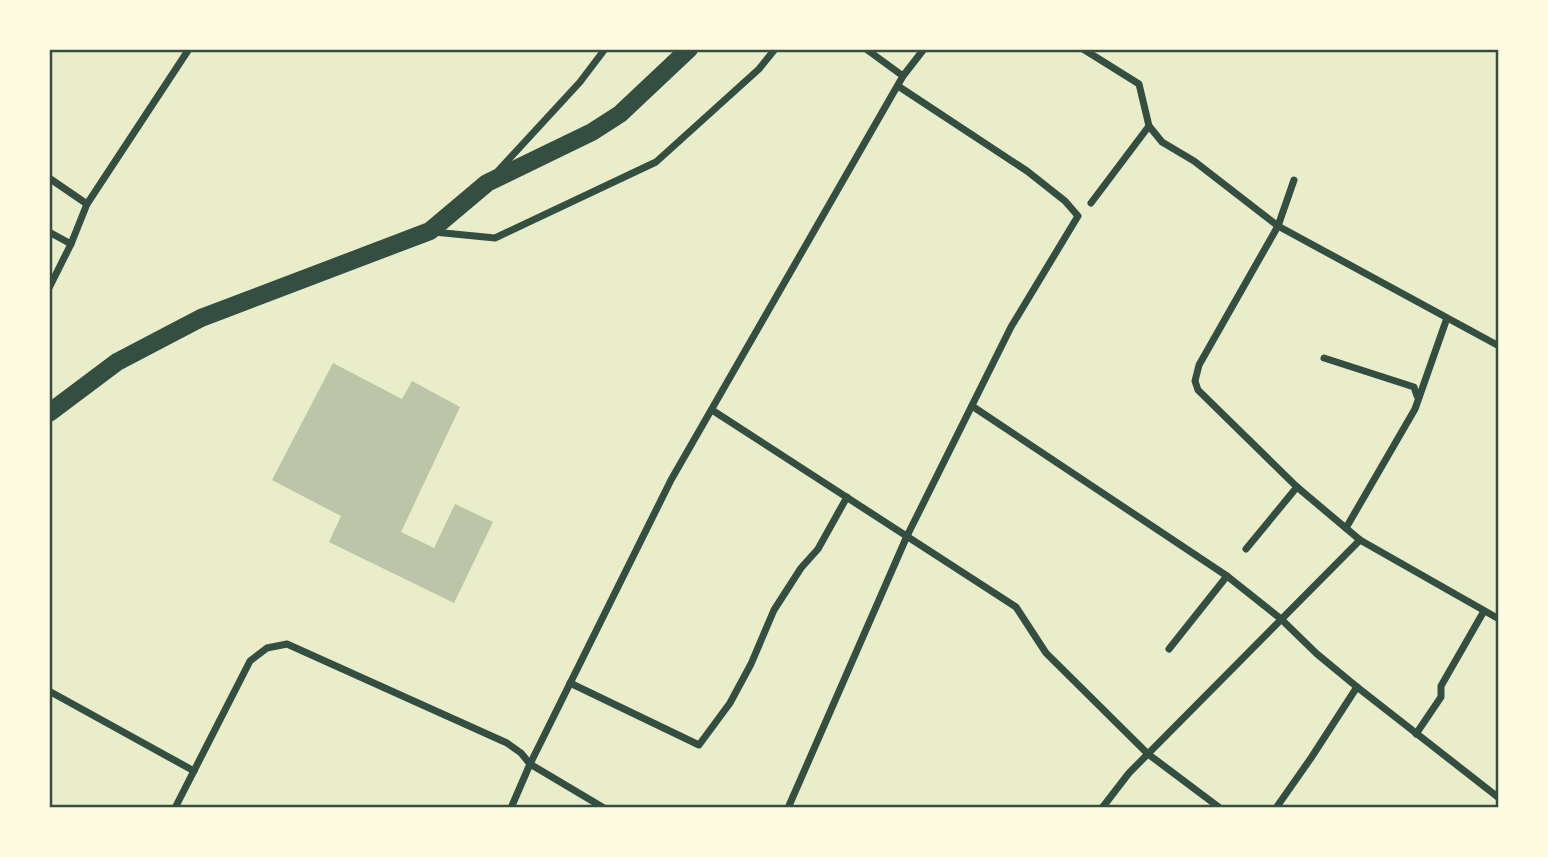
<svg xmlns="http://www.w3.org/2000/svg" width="1548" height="857" font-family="'Golos Text',sans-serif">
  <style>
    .building { fill: #bcc5a7 }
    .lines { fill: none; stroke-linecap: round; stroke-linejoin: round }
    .minor { stroke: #344e41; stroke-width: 7 }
    .primary { stroke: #344e41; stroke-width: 18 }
    .neatline { fill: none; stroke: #344e41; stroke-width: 2.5 }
  </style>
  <rect width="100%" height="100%" fill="#e9edc9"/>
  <!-- building -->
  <path class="building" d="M333 363 402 399 412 381 460 407 401 532 434 548 455 504 493 522 454 603 329 542 341 516 272 480Z"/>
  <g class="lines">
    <!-- minor -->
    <g class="minor">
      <path d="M866 49 903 76"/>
      <path d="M1083 49 1139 84 1149 126 1162 142 1194 161 1278 226 1499 346"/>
      <path d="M497 172 580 82 605 49"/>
      <path d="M49 178 87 204"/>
      <path d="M1294 180 1278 226 1199 365 1195 381 1198 390 1297 487 1360 540 1499 619"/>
      <path d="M1091 203 1149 126"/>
      <path d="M49 232 71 244"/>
      <path d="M434 232 495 238 656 162 759 69 775 49"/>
      <path d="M49 288 71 244 87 204 189 49"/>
      <path d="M1324 358 1414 387 1417 396"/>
      <path d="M972 406 1227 576 1281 619 1317 654 1357 687 1499 798"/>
      <path d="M712 410 1016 607 1046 653 1148 754 1220 808"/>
      <path d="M1346 528 1415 409 1447 318"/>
      <path d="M1246 549 1297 487"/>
      <path d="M1169 649 1227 576"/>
      <path d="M570 683 699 745 730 703 751 664 774 610 801 568 818 549 847 497"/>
      <path d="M49 691 194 771"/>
      <path d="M1416 734 1441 697V686L1484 611"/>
      <path d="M175 808 250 661 267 648 287 644 507 743 521 753 530 764 604 808"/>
      <path d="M511 808 530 764 671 480 903 76 924 49"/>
      <path d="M788 808 907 536 1011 327 1078 216 1065 201 1027 171 898 86"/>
      <path d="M1102 808 1129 773 1360 540"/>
      <path d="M1276 808 1311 758 1357 687"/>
    </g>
    <!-- primary -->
    <path class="primary" d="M49 413 117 362 201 318 430 231 487 183 592 132 620 114 689 49"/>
  </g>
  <!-- border -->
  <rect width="1548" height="857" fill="none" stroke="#fefae0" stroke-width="102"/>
  <rect x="51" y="51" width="1446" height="755" class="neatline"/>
</svg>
